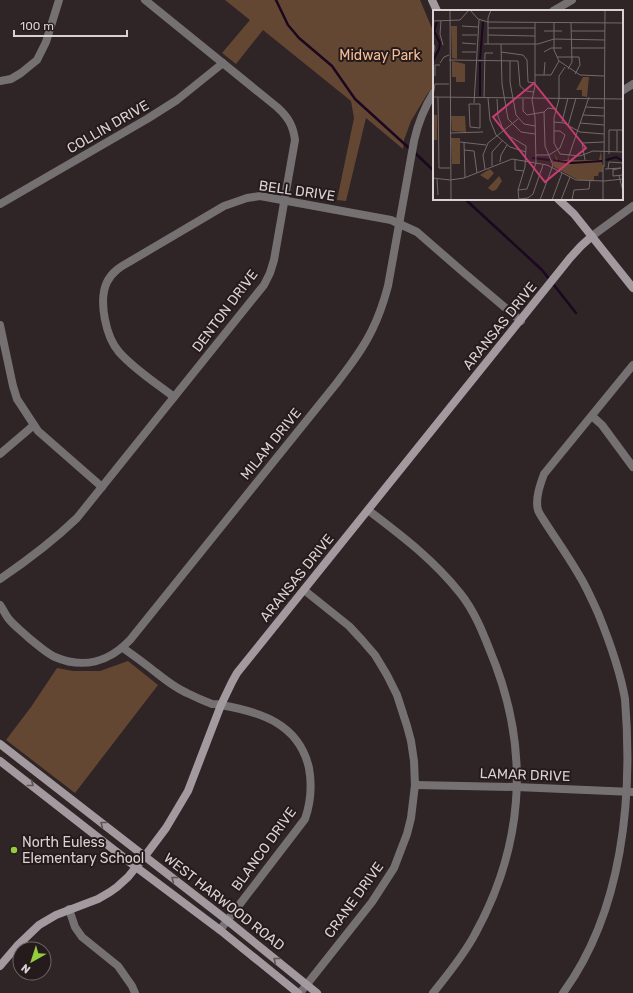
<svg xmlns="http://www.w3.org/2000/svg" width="633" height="993" font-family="Rubik,sans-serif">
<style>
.green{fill:#644732}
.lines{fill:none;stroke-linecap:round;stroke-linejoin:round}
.stream{stroke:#1b071f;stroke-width:2.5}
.street{stroke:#757173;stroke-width:8}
.secondary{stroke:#a29a9e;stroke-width:8}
.oneway{stroke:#5d5456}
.poi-dot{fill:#93cc3d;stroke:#251b1c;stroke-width:1.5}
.labels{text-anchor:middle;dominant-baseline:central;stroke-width:4;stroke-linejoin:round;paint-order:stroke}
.park-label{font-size:14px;fill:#f6bd95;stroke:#251b1c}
.street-label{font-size:14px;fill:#d9d2d2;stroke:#251b1c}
.poi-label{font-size:14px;fill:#d9d2d2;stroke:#251b1c;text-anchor:start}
.inset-river{fill:none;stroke:#1b071f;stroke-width:2}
.inset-road{fill:none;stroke:#736a6b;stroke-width:1}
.view{fill:#c73d73;fill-opacity:0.15;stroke:#c73d73;stroke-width:2}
.inset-edge{fill:none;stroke:#d9d2d2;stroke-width:2}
</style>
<rect width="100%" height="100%" fill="#2f2426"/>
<!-- green -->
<g class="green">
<path d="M225 0H420L434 33V85L426 96 411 121 404 140 403 149 366 118 346 201 337 200 354 118 351 101 263 30 236 64 222 53 250 20Z"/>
<path d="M128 661 158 685 75 793 6 740 31 707 57 668 73 671H100Z"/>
</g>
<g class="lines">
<!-- stream -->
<g class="stream">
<path d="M276 0 288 25 299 38 332 66 355 99 410 149"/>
<path d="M414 152 434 171"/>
<path d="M465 199 542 270 576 313"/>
</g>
<!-- street -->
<g class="street">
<path d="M553 11 572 0"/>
<path d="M0 81 11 79 21 73 37 60 46 42 59 0"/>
<path d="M622 91 633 84"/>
<path d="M0 204 147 119 177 100 223 63"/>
<path d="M592 236 633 206"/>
<path d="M0 325 13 386 17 399 38 431 102 487"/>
<path d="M174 397C156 383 135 370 119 352 106 337 98 301 107 282 112 272 120 267 129 262L224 206 247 198 260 196 391 220 417 232 463 272 521 321"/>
<path d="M592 416 602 425 633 467"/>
<path d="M0 454 34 425"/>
<path d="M368 510C402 536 433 559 460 593 477 614 486 641 496 666 530 757 522 849 475 934 464 955 448 974 433 993"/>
<path d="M0 579C28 560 52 542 77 518L264 285 270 273 274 260 295 140C293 125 288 117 277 107L145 0"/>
<path d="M0 605C3 609 5 614 8 618 14 626 23 632 30 639 38 645 46 653 55 657 83 669 109 662 130 640L336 384C349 367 363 349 372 330 379 316 384 301 388 286L414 141C418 123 424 108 434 92"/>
<path d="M123 648C133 655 144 663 154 671 164 679 175 688 187 693 195 697 204 701 212 704 215 704 218 704 221 705 261 712 299 724 309 768 312 785 311 802 305 819L220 930"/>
<path d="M415 785 516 787 633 792"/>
<path d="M69 909 75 927 82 937 118 966 132 986 135 993"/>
<path d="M300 993 372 902 394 868 407 834 411 818 415 785 414 761 411 741 407 726 397 695 387 675 375 655 362 640 349 626 304 590"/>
<path d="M563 993C623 911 633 798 625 699 620 670 609 640 598 613 592 600 586 586 579 575 568 556 555 538 543 519 541 516 539 513 538 510 535 499 540 485 544 474L633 365"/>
</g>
<!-- secondary -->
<g class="secondary">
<path d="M432 0 437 11"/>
<path d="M558 199 574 214 633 288"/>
<path d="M0 744 228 921 317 993"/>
<path d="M0 761 136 867 220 930 298 993"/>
<path d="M0 966 17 946 39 925 56 915 98 899 110 892 117 887 128 877 145 856 166 828 188 791 221 705 232 682 237 673 570 258 581 246 592 236"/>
</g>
</g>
<!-- one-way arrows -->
<defs><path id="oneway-chevron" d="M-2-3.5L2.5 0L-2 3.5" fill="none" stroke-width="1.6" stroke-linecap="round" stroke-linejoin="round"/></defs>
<g class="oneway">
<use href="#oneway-chevron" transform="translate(31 784) rotate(38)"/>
<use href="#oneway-chevron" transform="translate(103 824) rotate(-142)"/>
<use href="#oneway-chevron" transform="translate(174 879) rotate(-142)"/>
<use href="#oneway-chevron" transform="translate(276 960) rotate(-141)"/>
</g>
<!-- markers -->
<circle class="poi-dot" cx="14" cy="850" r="4"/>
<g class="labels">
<!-- park labels -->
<g class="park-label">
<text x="380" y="55">Midway Park</text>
</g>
<!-- street labels -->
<g class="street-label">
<text transform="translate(108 127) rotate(-30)">COLLIN DRIVE</text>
<text transform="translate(297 191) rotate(8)">BELL DRIVE</text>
<text transform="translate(225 311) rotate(-53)">DENTON DRIVE</text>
<text transform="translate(500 326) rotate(-51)">ARANSAS DRIVE</text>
<text transform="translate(271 444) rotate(-51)">MILAM DRIVE</text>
<text transform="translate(297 578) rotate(-51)">ARANSAS DRIVE</text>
<text transform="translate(525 775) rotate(2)">LAMAR DRIVE</text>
<text transform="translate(264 849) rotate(-54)">BLANCO DRIVE</text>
<text transform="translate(354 900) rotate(-54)">CRANE DRIVE</text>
<text transform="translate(224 902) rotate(38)">WEST HARWOOD ROAD</text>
</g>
<!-- poi labels -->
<g class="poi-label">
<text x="22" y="842">North Euless<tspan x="22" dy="16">Elementary School</tspan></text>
</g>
</g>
<!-- overview -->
<g transform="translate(433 10)">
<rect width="190" height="190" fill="#2f2426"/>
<path d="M18 16H24V49L19 48ZM19 51 32 54V72H23V67H19ZM150 67H156L154 87 149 86V80H143ZM0 105H4V130H0ZM18 106H32L33 122 19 121ZM18 128H27V154H19ZM168 141 170 162H166L165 166H161V170H145L121 157 119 150 123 149 121 143 125 150H134L136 146V150H166ZM57 159 61 163 55 170 47 165ZM66 166 69 171 63 180 59 181 55 178Z" fill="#644732"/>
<path class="inset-river" d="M47 49 50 12M0 51 6 39 7 33 1 21 4 12M47 86V52M99 148 117 150M120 150 138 153 169 151M173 150 183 147 190 151"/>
<path class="inset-road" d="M17 0 18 190M37 0 45 9 55 12 190 13M0 11 27 10 36 0M8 11 7 24 10 35M121 12V40L126 51 147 65 171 66M29 16 45 17M55 18H102M111 21H129M138 21H172M29 25H44M55 25 102 26M0 32 2 38 0 45M29 33 43 34M51 34H105L121 29 172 30M55 34V8L58 0M68 34 69 74 75 109 88 122 102 124M138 38H172M29 42H43M68 42 90 45 94 50 95 72 102 73M111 42 118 38H129M124 47H146L147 55 142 64M16 50 85 51 87 76 93 81 101 82M77 51V72L83 105 91 114 102 116M7 53 11 47 16 45M132 57 126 66V89L121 108V133L127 144 147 146 160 141 190 142M135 59 139 52 138 13M102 65H118L126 51M111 65 112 52M2 66V55H7M0 86 2 74H16M0 87 190 89M5 87 6 158H17M51 88 52 43H60M55 88 57 110 63 125 77 137 93 142M64 89 65 106 69 117 76 126 93 136 92 157 85 180 86 190M90 89V101L94 105 111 102M41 93 46 10M36 94H47V118L37 117ZM153 97 171 98M150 105 171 106M121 112 131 113 147 122 171 124M129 112 135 88M147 113 171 115M135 116 143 88M184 120V141M17 123 50 122M27 132 53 135M31 132 32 168M31 140 41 141 44 163M176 144V120H190M103 145H116L127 138 132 125 127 121H121M136 146 156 87M82 149V160L91 161M152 150 149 133 171 132M67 152 68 145 74 135M170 155V190M59 156V142L69 131M171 157 172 0M180 158V166L190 165M52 159 50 145 55 133 85 109M172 159 188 158 180 160M175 159 176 152 190 153M186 166 190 181M0 168 17 170M4 169 5 185M17 170 31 168 79 149 114 155 143 170 171 171M171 171 190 169M85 180 94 179 103 153 102 107 99 90 102 76V12M86 189 95 188 100 184 110 155M107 190 120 155 112 136 111 102 115 98 123 99M119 190 129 163M128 190 137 167M139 190 141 180 156 179 157 171"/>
<path class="view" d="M101 73 153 138 112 172 60 107Z"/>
<rect width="190" height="190" class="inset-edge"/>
</g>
<!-- north arrow -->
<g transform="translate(32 961) rotate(219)"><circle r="19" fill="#251b1c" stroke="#6d6465"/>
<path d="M0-3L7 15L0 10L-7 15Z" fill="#93cc3d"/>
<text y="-6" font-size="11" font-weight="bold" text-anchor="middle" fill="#d9d2d2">N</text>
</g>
<!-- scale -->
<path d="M14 30v6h113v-6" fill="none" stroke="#d9d2d2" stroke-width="2"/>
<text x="20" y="30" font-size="12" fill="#d9d2d2" stroke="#251b1c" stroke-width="3" paint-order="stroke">100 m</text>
</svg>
